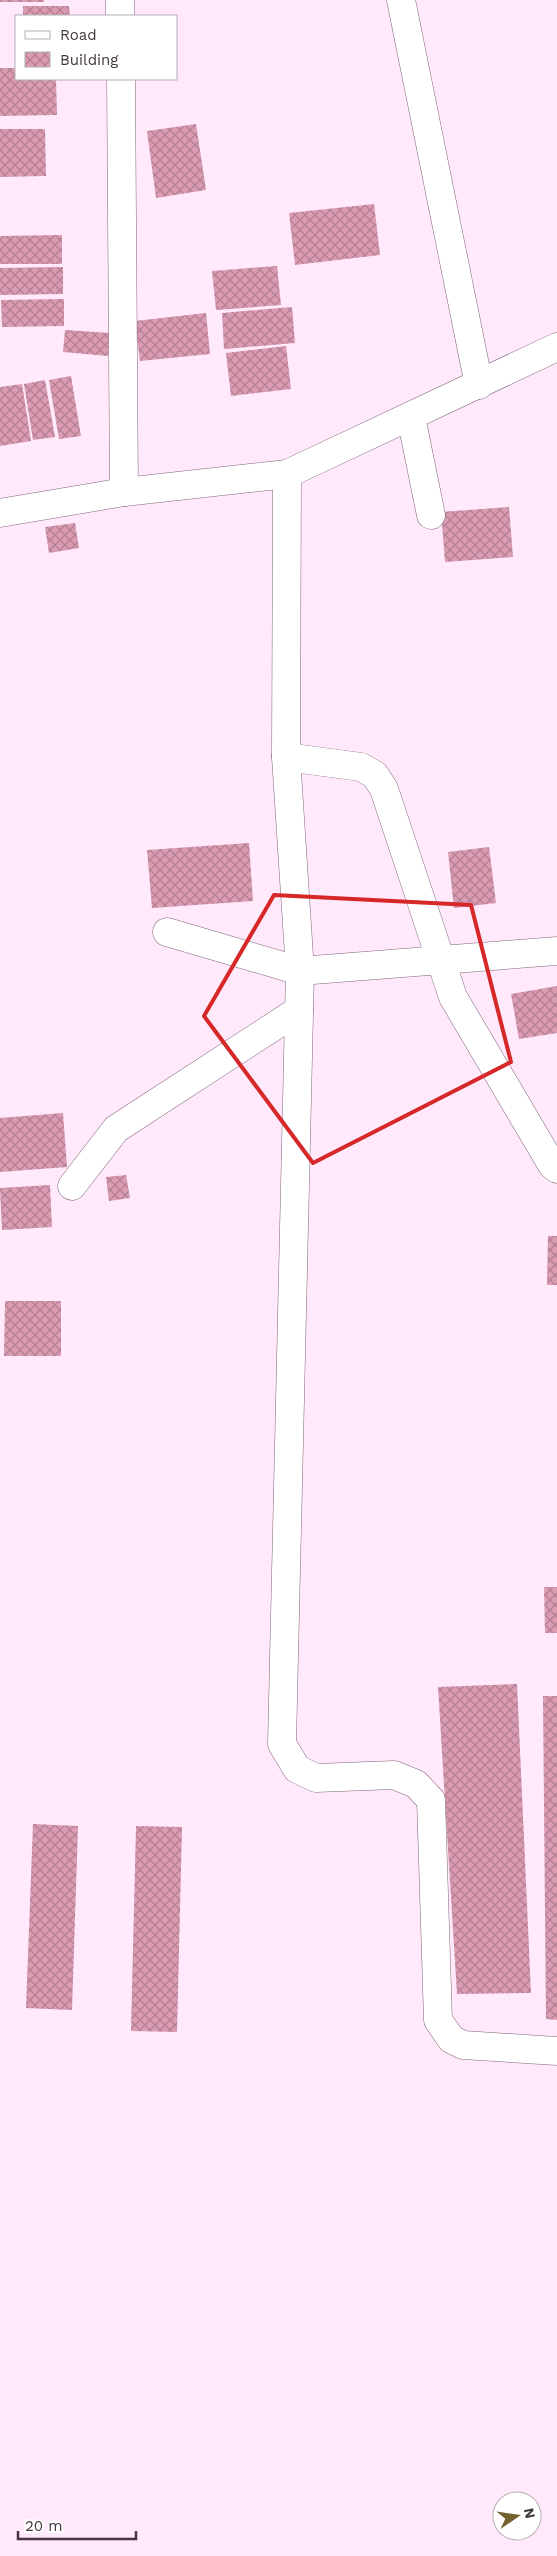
<svg xmlns="http://www.w3.org/2000/svg" width="557" height="2556" font-family="'Work Sans',sans-serif">
<style>
.building{fill:url(#building-cross-hatch)}
.lines{fill:none;stroke-linecap:round;stroke-linejoin:round}
.street-casing{stroke:#7e667a;stroke-width:29}
.secondary-casing{stroke:#7e667a;stroke-width:29}
.street{stroke:#fff;stroke-width:28}
.secondary{stroke:#fff;stroke-width:28}
.marked{fill:none;stroke:#d62828;stroke-width:4;stroke-linejoin:round}
</style>
<defs>
<pattern id="building-cross-hatch" width="8" height="8" patternUnits="userSpaceOnUse" patternTransform="scale(1.25)"><rect width="8" height="8" fill="#da9bb3"/><path d="M0 0l8 8M0 8l8-8" fill="none" stroke="#b27f93"/></pattern>
</defs>
<rect width="100%" height="100%" fill="#ffe9fb"/>
<!-- building -->
<g class="building">
<rect x="0" y="0" width="44" height="2"/>
<path d="M23 6H69L70 16H23Z"/>
<path d="M0 68H16V79H56L57 115 0 116Z"/>
<path d="M196 124 206 190 156 198 147 131Z"/>
<path d="M0 129H45L46 176 0 177Z"/>
<path d="M374 204 380 255 295 265 289 213Z"/>
<path d="M62 235V264H0V236Z"/>
<path d="M277 266 281 305 216 310 212 271Z"/>
<path d="M63 267V294L0 295V268Z"/>
<path d="M64 299V326L2 327 1 300Z"/>
<path d="M292 307 295 343 224 349 222 313Z"/>
<path d="M206 313 210 354 140 361 135 321Z"/>
<path d="M65 330 109 333 108 356 63 352Z"/>
<path d="M286 346 291 389 231 396 226 353Z"/>
<path d="M71 376 81 436 59 439 49 380Z"/>
<path d="M45 380 55 437 33 440 24 384Z"/>
<path d="M22 384 31 441 0 446V387Z"/>
<path d="M509 507 513 557 445 562 441 512Z"/>
<path d="M75 523 79 548 49 553 45 527Z"/>
<path d="M249 843 253 901 152 908 147 850Z"/>
<path d="M489 847 496 903 454 908 448 852Z"/>
<path d="M557 986V1033L519 1039 511 994Z"/>
<path d="M63 1113 67 1167 0 1172V1118Z"/>
<path d="M126 1175 130 1198 109 1201 106 1177Z"/>
<path d="M50 1185 52 1227 2 1230 0 1188Z"/>
<path d="M548 1236H557V1285H547Z"/>
<path d="M5 1301H61V1356H4Z"/>
<path d="M544 1587H557V1633H545Z"/>
<path d="M517 1684 531 1993 457 1994 438 1687Z"/>
<path d="M543 1696H557V2020L546 2019Z"/>
<path d="M33 1824 78 1826 72 2010 26 2008Z"/>
<path d="M136 1826 182 1827 177 2032 131 2031Z"/>
</g>
<g class="lines">
<defs>
<g id="street">
<path d="M120 0V16"/>
<path d="M401 0 479 385"/>
<path d="M121 79 124 492"/>
<path d="M411 417 431 515"/>
<path d="M287 474 286 757 300 971 282 1744 297 1769 316 1778 394 1775 416 1784 431 1800 438 2020 451 2039 463 2045 557 2051"/>
<path d="M286 757 361 767 375 775 384 789 453 997 552 1165 557 1169"/>
<path d="M167 932 300 971 557 951"/>
<path d="M72 1186 116 1129 299 1010"/>
</g>
<path id="secondary" d="M0 513 124 492 287 474 557 347"/>
</defs>
<!-- street casing -->
<use href="#street" class="street-casing"/>
<!-- secondary casing -->
<use href="#secondary" class="secondary-casing"/>
<!-- street -->
<use href="#street" class="street"/>
<!-- secondary -->
<use href="#secondary" class="secondary"/>
</g>
<!-- marked area -->
<path class="marked" d="M274 895 471 905 511 1062 313 1163 204 1016Z"/>
<!-- legend -->
<rect x="15" y="15" width="162" height="65" fill="#ffffff" stroke="#b3afb3"/>
<rect x="25" y="31" width="25" height="8" fill="#ffffff" stroke="#b3afb3"/>
<text x="60" y="40" font-size="15" fill="#423740">Road</text>
<rect x="25" y="52" width="25" height="15" fill="url(#building-cross-hatch)" stroke="#b3afb3"/>
<text x="60" y="65" font-size="15" fill="#423740">Building</text>
<!-- north arrow -->
<g transform="translate(517 2516) rotate(77)"><circle r="24" fill="#ffffff" stroke="#b3afb3"/>
<path d="M0-4L9 19L0 12L-9 19Z" fill="#746230"/>
<text y="-8" font-size="14" font-weight="bold" text-anchor="middle" fill="#423740">N</text>
</g>
<!-- scale -->
<path d="M18 2531v8h118v-8" fill="none" stroke="#423740" stroke-width="2.5"/>
<text x="25" y="2531" font-size="15" fill="#423740" stroke="#ffffff" stroke-width="4" paint-order="stroke">20 m</text>
</svg>
